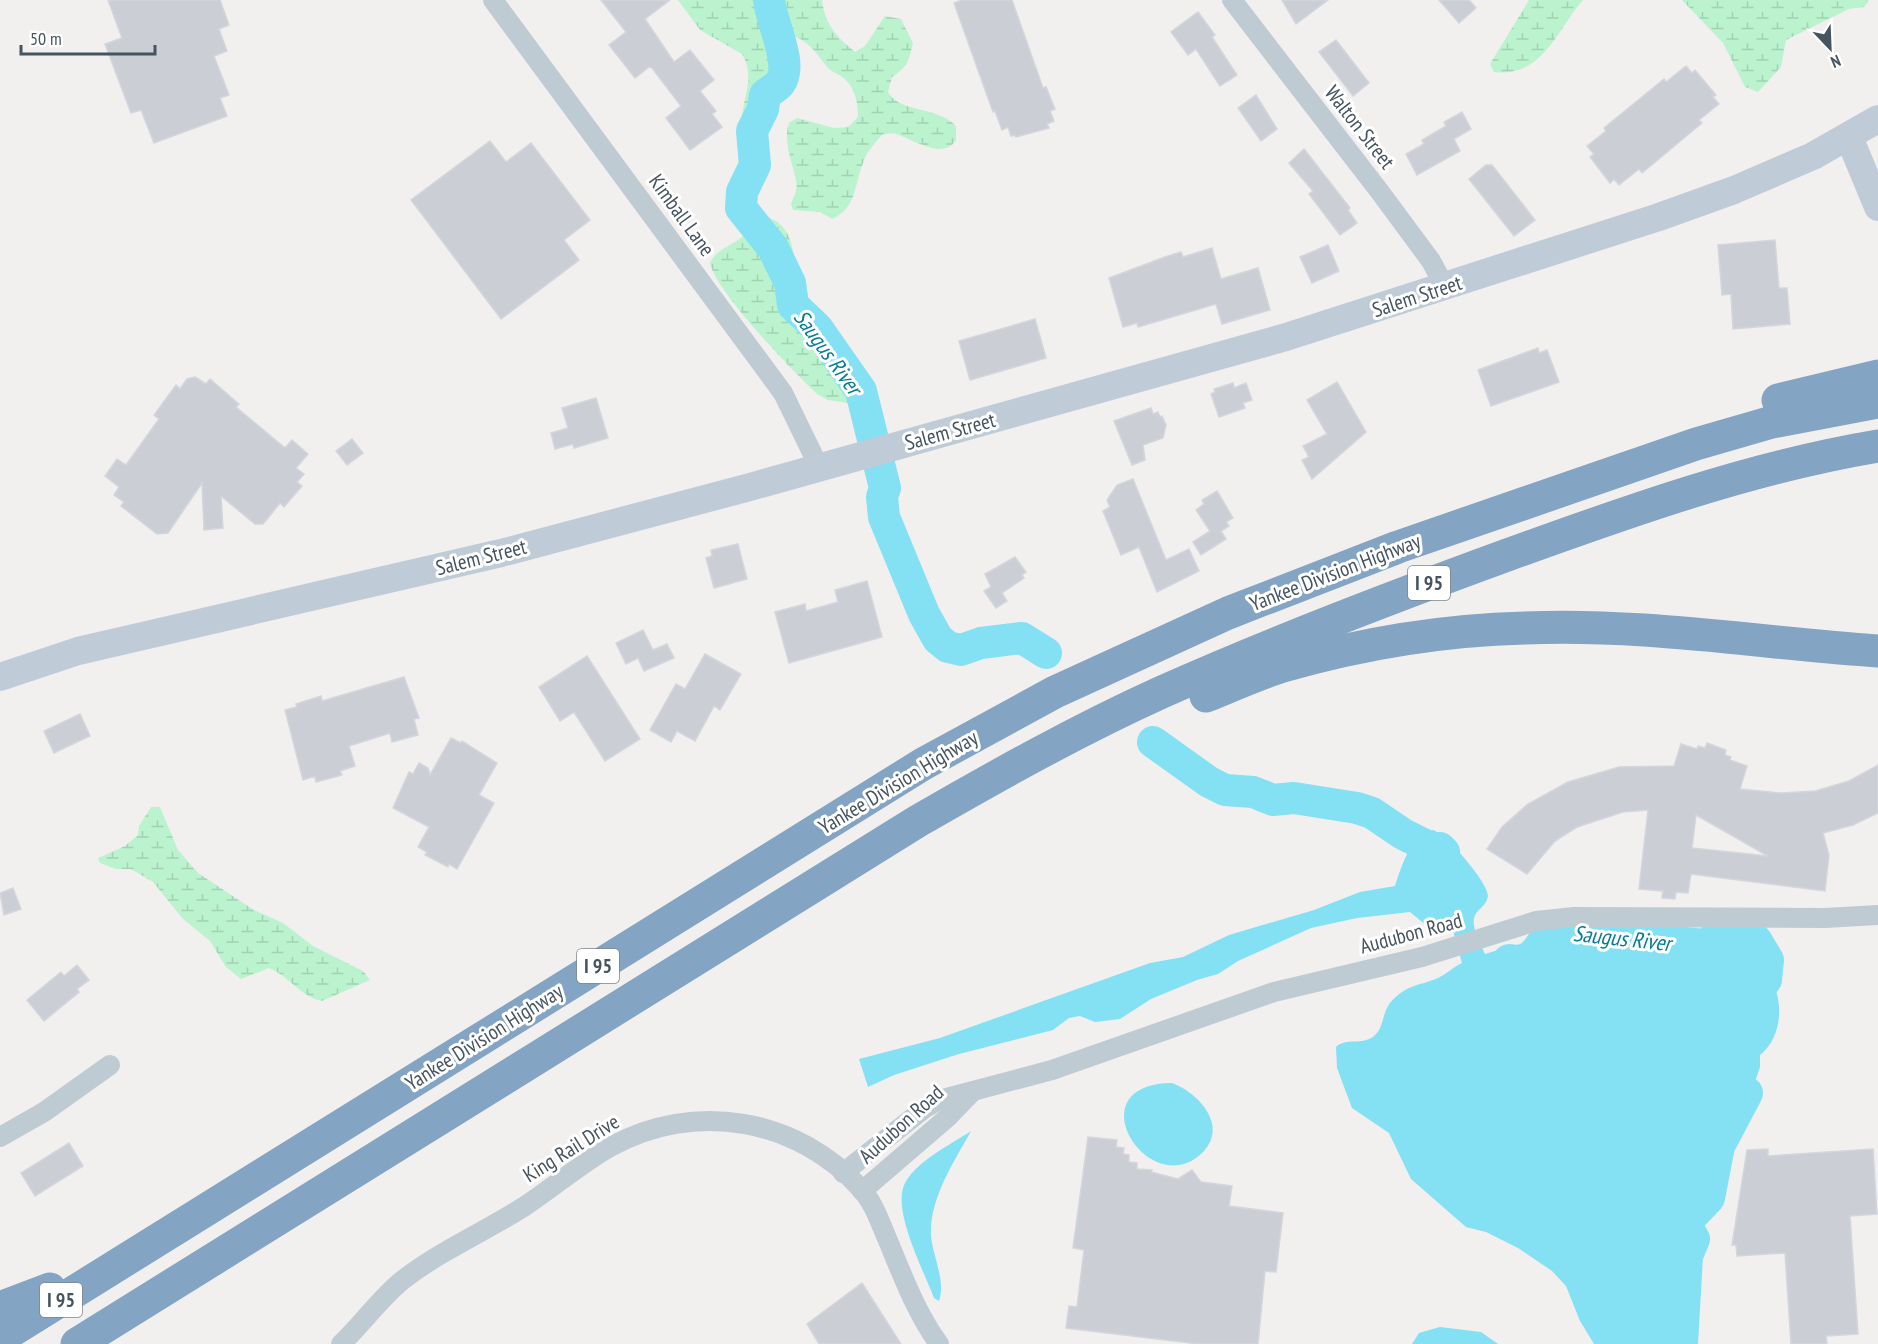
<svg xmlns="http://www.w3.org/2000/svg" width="1878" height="1344" font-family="'PT Sans Narrow',sans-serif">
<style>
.wetland{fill:url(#wetland-marsh)}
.water{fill:#84e0f3}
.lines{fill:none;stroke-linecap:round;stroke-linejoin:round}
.river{stroke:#84e0f3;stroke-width:32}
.building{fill:#cbcfd5;stroke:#d3d6dc;stroke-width:1.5;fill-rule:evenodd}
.street{stroke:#bfcbd3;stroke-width:20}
.secondary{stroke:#bfccd8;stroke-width:28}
.highway{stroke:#83a4c2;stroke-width:33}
.labels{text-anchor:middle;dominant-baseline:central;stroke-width:6;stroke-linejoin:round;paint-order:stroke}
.shield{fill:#fff;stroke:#7e878f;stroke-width:1.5}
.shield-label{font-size:20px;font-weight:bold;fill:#46545f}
.street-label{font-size:21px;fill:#46545f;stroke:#fff}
.water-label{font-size:22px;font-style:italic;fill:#047d96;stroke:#fff}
</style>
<defs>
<pattern id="wetland-marsh" width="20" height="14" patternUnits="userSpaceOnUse" patternTransform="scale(1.5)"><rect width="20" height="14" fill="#bbf3ce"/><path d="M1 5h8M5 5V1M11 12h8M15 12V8" fill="none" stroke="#a2d2b3"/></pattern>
</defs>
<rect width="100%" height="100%" fill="#f2efef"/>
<!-- wetland -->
<g class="wetland">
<path d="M678 0H822C825 25 836 36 855 52L865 46 885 16 901 19 913 43C908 63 908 66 892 77L888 92C899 113 938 106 956 126V140C943 161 913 139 896 134 892 133 886 134 882 135 875 143 866 152 863 163 854 185 857 208 832 219L820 212 793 210 791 204C792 199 795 196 796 191 800 176 781 148 789 123L797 118 834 128 848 127 858 117C858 101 854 83 839 75 835 72 830 71 827 67 819 56 809 42 796 37L789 42 785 93 757 126 746 124 742 117C744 95 755 75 742 54L700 30Z"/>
<path d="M1529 0H1583C1557 30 1542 78 1494 72L1490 64Z"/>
<path d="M1682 0H1869L1864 7 1849 9 1786 40 1781 67 1758 92 1745 87 1723 43Z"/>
<path d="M769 218C791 225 794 251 796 271 800 305 841 350 861 376 868 386 875 389 879 401L851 413 848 403 828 400 817 394C792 370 716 292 710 263 718 244 749 243 751 222Z"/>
<path d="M151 807H160L178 850 198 873 254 910 283 923 313 946 363 971 370 980 322 1001C301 997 289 976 269 968L241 979 226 967 210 941 183 919 153 882 131 869H116L100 863 98 858 125 846 138 835 139 826Z"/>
</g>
<!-- water -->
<g class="water">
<path d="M1433 830C1446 834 1488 882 1488 896 1487 903 1482 907 1478 911 1467 922 1480 941 1485 954L1498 950 1510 954 1525 946 1595 935 1637 938 1655 935 1714 943 1758 941 1773 962 1770 977C1784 1000 1783 1037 1760 1055V1067L1740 1126 1724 1131 1713 1149 1696 1228 1682 1255 1674 1316 1676 1344H1594L1580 1321 1566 1286 1552 1271 1518 1248 1486 1232 1466 1227 1411 1179 1389 1133 1352 1108 1337 1068 1336 1047C1346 1037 1362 1046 1374 1036 1384 1028 1382 1013 1390 1003 1408 983 1417 987 1438 978 1447 974 1453 967 1462 963L1452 927 1427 926 1410 912 1357 918 1311 928 1238 961 1218 974 1197 980 1151 999 1120 1019 1095 1022 1080 1016 1069 1018 1053 1030 959 1054 894 1075 868 1087 859 1059 940 1038 1150 963 1183 957 1229 935 1314 910 1360 892 1395 886C1401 868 1411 833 1433 830Z"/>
<path d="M1172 1083C1199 1093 1230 1127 1201 1154 1148 1202 1074 1084 1172 1083Z"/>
<path d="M971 1131C954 1162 929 1199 931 1236 933 1257 946 1281 939 1301L934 1298C924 1271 891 1209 905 1183 918 1160 950 1145 971 1131Z"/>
<path d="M1440 1327 1481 1332 1498 1344H1412L1419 1333Z"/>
</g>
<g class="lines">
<!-- river -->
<g class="river">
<path d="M769 0C771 23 794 64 780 83 776 88 769 91 765 95L763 109 752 131 755 165 742 192 741 208 773 248 790 283 793 305 817 328 861 391 885 488 882 497 884 517 924 614 938 639 948 647 961 650 981 643 1022 638 1046 653"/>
<path d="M1153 742 1209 782 1225 790 1253 792 1273 800 1294 798 1357 808 1372 813 1403 834 1431 848H1440L1444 852 1445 862"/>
<path d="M1509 960C1530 964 1537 952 1547 935L1579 931 1600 935 1614 942H1674L1704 945 1716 938 1748 942 1756 940 1768 960 1766 980"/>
<path d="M1682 1344 1687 1256 1694 1239 1688 1229 1690 1218 1709 1198 1719 1146 1747 1093"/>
</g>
</g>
<!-- building -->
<g class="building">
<path d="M108 0H220L229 25 219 29 227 51 214 56 229 95 220 98 227 116 154 143 141 110 131 113 105 44 122 38Z"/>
<path d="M601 0H670L645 19 674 62 690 50 714 80 700 91 716 111 712 114 722 127 690 150 666 118 681 106 652 68 649 67 635 78 609 45 626 32Z"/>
<path d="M962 0H1012L1043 88 1046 87 1055 109 1050 111 1054 121 1047 124 1049 128 1016 137 1015 135 1011 136 1008 127 1002 130 995 111 993 112 954 3Z"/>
<path d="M1282 0H1328L1296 24Z"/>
<path d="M1439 0H1469L1476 8 1459 23Z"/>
<path d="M1198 12 1215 35 1212 37 1237 75 1220 86 1196 49 1188 55 1171 32Z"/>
<path d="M1336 40 1369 83 1353 96 1319 52Z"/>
<path d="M1686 66 1692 73 1695 70 1716 95 1713 97 1719 104 1699 120 1702 123 1642 173 1639 169 1619 185 1614 179 1610 183 1590 157 1594 154 1587 146 1606 131 1604 128 1664 79 1666 82Z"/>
<path d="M1256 95 1277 129 1261 141 1238 108Z"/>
<path d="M1462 112 1471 129 1454 139 1460 151 1417 175 1406 154 1424 144 1422 140 1446 126 1444 122Z"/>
<path d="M490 141 506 162 531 143 590 220 564 240 579 260 501 319 411 200Z"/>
<path d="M1304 149 1350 208 1348 210 1357 223 1340 235 1309 194 1313 191 1289 163Z"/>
<path d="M1486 165H1492L1535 220 1514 236 1469 179Z"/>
<path d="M1775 240 1779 288H1787L1790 324 1733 329 1731 294 1722 295 1718 245Z"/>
<path d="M1328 245 1339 271 1312 283 1300 257Z"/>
<path d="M1212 248 1221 279 1258 268 1270 310 1222 324 1216 304 1138 327 1137 323 1123 327 1109 278 1165 257 1181 252 1183 257Z"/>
<path d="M1035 319 1046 358 970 380 959 341Z"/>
<path d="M1538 348 1539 353 1547 350 1559 382 1491 406 1478 370Z"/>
<path d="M195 377 206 384 210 379 239 404 236 407 285 448 292 440 308 454 296 468 304 474 297 482 302 486 284 507 280 503 263 524H255L221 496 223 528 204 530 202 483 168 533 157 534 121 506 124 502 114 495 119 487 105 476 117 459 126 465 159 419 154 415 176 385 180 389 187 379Z"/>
<path d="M1337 382 1366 432 1312 479 1302 460 1309 457 1303 446 1327 434 1307 400Z"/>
<path d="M1233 383 1234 388 1246 383 1252 400 1243 403 1245 408 1219 417 1211 394 1215 392 1214 389Z"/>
<path d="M596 398 608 438 574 448 573 444 555 449 551 433 568 428 562 408Z"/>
<path d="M1151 408 1153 414 1158 412 1160 417 1162 416 1166 425 1163 438 1143 445 1145 460 1132 465 1114 421Z"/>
<path d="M352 439 363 453 347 465 336 451Z"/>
<path d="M1133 479 1166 560 1189 549 1199 571 1157 592 1139 547 1121 555 1103 511 1110 507 1107 500 1117 485Z"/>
<path d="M1217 491 1233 518 1226 522 1229 526 1221 531 1226 539 1201 555 1193 542 1210 531 1196 510 1204 504 1202 500Z"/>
<path d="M738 544 747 579 714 588 706 558 712 556 711 550Z"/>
<path d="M1015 557 1026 572 1022 575 1024 578 1002 593 1007 601 996 608 984 591 991 587 985 574Z"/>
<path d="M867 581 882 637 789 663 775 612 805 604 806 611 838 602 835 590Z"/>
<path d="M643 630 653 650 667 644 674 658 644 671 638 658 626 664 616 643Z"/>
<path d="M705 654 741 674 720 710 714 706 695 741 677 731 671 742 650 730 676 684 685 689Z"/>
<path d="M587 656 640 739 605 761 574 712 560 721 539 687Z"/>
<path d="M404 677 419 718 414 719 418 735 392 742 390 733 349 746 355 766 340 771 342 775 316 782 315 776 303 780 285 710 297 707 296 704 321 696 322 701Z"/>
<path d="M80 714 90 736 54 753 44 731Z"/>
<path d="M451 738 461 743 462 741 497 763 479 795 494 803 457 869 449 864 448 867 425 855 427 852 418 847 429 827 393 808 409 772 413 774 419 763 428 768 430 775Z"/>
<path d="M1707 743 1726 750 1725 755 1731 757 1730 760 1747 766 1740 789 1781 793 1815 791 1849 781 1878 765V813L1853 825 1823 833 1829 855 1825 891 1691 874 1688 893 1676 892 1675 899 1662 898 1663 891 1639 889 1648 810 1623 812 1577 827 1555 841 1527 874 1487 849 1502 827 1528 804 1568 782 1619 767 1674 766 1681 744 1697 749 1698 746 1705 748ZM1696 815 1768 856 1692 848Z"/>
<path d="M13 888 21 909 4 915 0 893Z"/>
<path d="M77 965 89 980 77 989 79 992 44 1021 27 1000 61 972 64 976Z"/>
<path d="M1088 1137 1117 1140 1116 1147 1124 1148 1123 1154 1129 1155V1162L1137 1163V1169L1152 1170 1151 1172 1178 1179 1192 1170 1201 1182 1232 1186 1229 1206 1283 1213 1276 1272 1265 1271 1258 1344H1199L1066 1328 1069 1306 1077 1307 1084 1250 1073 1248Z"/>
<path d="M69 1143 83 1166 35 1196 21 1173Z"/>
<path d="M1768 1149V1156L1873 1149 1877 1214 1850 1216 1858 1334 1826 1336 1827 1344H1791L1785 1253 1737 1256 1736 1245H1732L1747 1150Z"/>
<path d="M862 1283 901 1344H819L807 1324Z"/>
</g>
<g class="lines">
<!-- street -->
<g class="street">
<path d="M493 0 783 393 819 467"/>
<path d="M1232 0 1380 192 1431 261 1445 287"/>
<path d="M0 1137 44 1112 110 1065"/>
<path d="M843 1173 925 1108 939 1100 1052 1070 1274 992 1422 957 1536 921 1574 917 1825 918 1878 915"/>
<path d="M862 1191 947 1118 972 1092"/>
<path d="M341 1344C361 1325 384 1294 404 1279 440 1251 486 1231 525 1206 554 1187 580 1164 610 1147 694 1100 798 1118 862 1190 875 1205 881 1225 889 1243 903 1277 917 1314 939 1344"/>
</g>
<!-- secondary -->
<g class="secondary">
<path d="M1849 137 1878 207"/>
<path d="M0 677 78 651 501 553 750 487 1286 337 1659 217 1734 190 1813 156 1878 119"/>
</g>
<!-- highway -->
<g class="highway">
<path d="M1778 400 1878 376"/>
<path d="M1206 696C1231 686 1257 674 1283 666 1360 644 1444 630 1525 628 1642 623 1761 643 1878 651"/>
<path d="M0 1308 50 1289"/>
<path d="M0 1338 923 764 1055 692 1228 613 1398 547 1696 444 1772 422 1878 402"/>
<path d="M77 1344 918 821C998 775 1078 730 1162 692 1276 641 1392 597 1510 554 1629 511 1752 467 1878 446"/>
</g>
</g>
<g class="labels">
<!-- shield labels -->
<g class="shield">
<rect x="1408" y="566" width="42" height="34" rx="4.5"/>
<rect x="577" y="949" width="42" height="34" rx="4.5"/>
<rect x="40" y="1283" width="42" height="34" rx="4.5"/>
</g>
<g class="shield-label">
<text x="1429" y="583">I 95</text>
<text x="598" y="966">I 95</text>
<text x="61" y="1300">I 95</text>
</g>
<!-- street labels -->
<g class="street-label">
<text transform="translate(1360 127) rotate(52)">Walton Street</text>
<text transform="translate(682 215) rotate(54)">Kimball Lane</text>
<text transform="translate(1417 296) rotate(-18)">Salem Street</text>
<text transform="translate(950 431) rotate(-15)">Salem Street</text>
<text transform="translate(481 557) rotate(-14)">Salem Street</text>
<text transform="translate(1335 572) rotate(-21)">Yankee Division Highway</text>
<text transform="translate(898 782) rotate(-31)">Yankee Division Highway</text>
<text transform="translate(1411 933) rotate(-15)">Audubon Road</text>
<text transform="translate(484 1037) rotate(-32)">Yankee Division Highway</text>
<text transform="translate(901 1124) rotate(-42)">Audubon Road</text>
<text transform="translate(571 1148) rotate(-32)">King Rail Drive</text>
</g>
<!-- water labels -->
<g class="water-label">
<text transform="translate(828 352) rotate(54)">Saugus River</text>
<text transform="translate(1622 938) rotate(6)">Saugus River</text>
</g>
</g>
<!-- north arrow -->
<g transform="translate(1830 48) rotate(157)" stroke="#ffffff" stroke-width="4.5" paint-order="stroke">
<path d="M0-4.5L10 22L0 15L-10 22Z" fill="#46545f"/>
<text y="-9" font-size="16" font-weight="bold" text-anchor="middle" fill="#46545f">N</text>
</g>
<!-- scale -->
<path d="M21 45v9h134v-9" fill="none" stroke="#46545f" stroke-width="3"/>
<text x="30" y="45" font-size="18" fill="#46545f" stroke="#ffffff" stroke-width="4.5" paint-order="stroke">50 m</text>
</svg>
